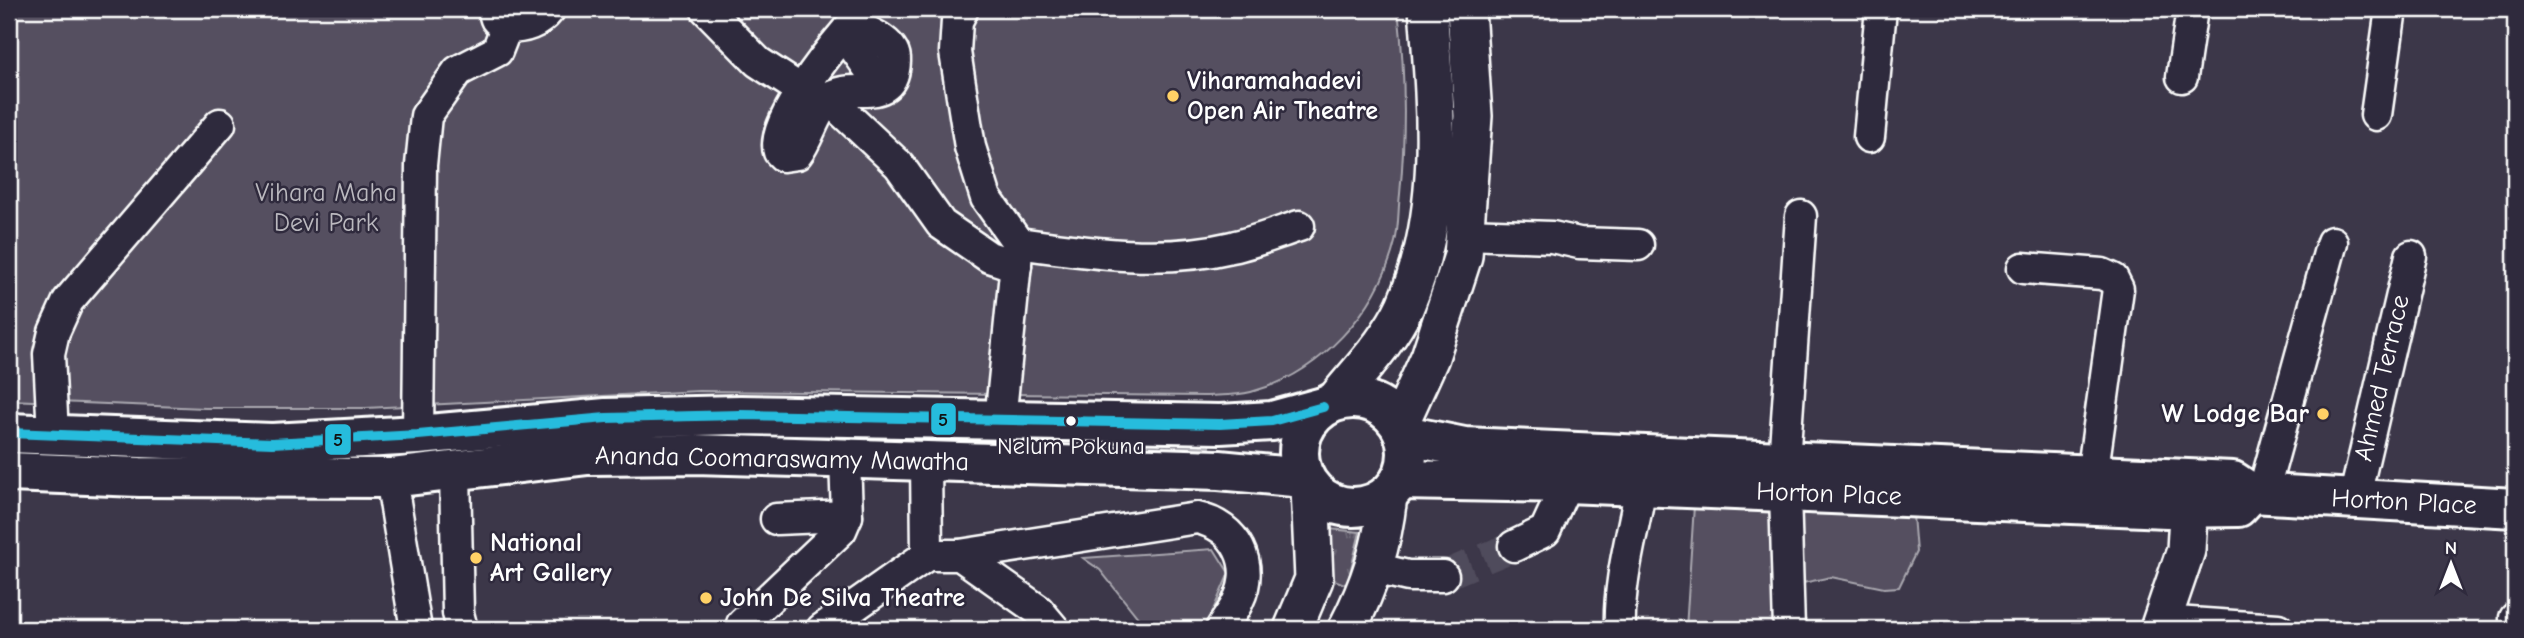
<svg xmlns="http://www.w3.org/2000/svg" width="2524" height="638" font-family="'Comic Neue',sans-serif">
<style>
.grass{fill:url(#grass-tufts);stroke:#aaa8b0;stroke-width:2}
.green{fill:#555060;stroke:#aaa8b0;stroke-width:2}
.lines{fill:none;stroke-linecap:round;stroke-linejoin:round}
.minor-tunnel{stroke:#504b5b;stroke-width:30;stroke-dasharray:30 15;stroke-linecap:butt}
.minor-casing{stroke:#fff;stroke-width:35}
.major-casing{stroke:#fff;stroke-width:42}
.highway-casing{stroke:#fff;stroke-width:44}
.minor{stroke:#2f2a3d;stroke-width:30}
.major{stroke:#2f2a3d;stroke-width:37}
.highway{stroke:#2f2a3d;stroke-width:38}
.bus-1-casing{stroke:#2f2a3d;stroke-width:16}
.bus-1{stroke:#26bcdd;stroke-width:10}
.poi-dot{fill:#ffd166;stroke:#2f2a3d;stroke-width:2.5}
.bus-dot{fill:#fff;stroke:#2f2a3d;stroke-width:2.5}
.labels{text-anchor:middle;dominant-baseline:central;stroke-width:5;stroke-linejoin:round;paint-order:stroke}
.bus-label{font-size:24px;fill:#fff;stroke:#2f2a3d}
.poi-label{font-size:26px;font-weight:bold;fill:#fff;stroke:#2f2a3d;text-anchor:start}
.park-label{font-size:26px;fill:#bbb9bf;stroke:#2f2a3d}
.street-label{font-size:26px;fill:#fff;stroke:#2f2a3d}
.line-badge{stroke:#2f2a3d;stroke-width:2.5}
.pale-badge-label{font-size:19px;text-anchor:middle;font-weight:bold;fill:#111}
</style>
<defs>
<pattern id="grass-tufts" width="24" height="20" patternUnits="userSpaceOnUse" patternTransform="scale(1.75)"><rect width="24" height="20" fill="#555060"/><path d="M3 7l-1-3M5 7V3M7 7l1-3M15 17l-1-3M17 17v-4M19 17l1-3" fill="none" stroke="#6e6a78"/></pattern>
</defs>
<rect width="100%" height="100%" fill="#3c3749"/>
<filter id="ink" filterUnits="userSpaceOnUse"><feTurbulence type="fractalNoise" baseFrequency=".0143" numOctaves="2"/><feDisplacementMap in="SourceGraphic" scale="14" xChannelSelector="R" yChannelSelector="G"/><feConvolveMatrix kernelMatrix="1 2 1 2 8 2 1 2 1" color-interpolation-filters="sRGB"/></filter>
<g filter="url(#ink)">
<!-- grass -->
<g class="grass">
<path d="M594 432 1210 435V447L670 441Z"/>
<path d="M1329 529 1360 532 1347 585 1329 578Z"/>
</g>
<!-- green -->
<g class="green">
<path d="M9 9H1398C1405 70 1406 132 1400 194 1398 210 1399 227 1395 242 1378 311 1320 374 1251 392 1236 396 1219 395 1204 396L699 391 366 408H205L9 400Z"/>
<path d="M1695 490 1912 503 1916 552 1899 587 1884 588 1831 577 1798 584 1793 629H1686Z"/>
<path d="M1214 549 1229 573 1205 629H1147L1100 570 1083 558Z"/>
</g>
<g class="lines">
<!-- minor-tunnel -->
<path class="minor-tunnel" d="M1443 576 1514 546"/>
<defs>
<g id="minor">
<path d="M493 9 496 19 506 28C525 28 538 24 550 9"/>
<path d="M706 9 758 62 795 86 809 89 833 103 899 165 941 224 989 257 1016 266"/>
<path d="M963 9 957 21 955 52 970 147 986 198 1018 243 1000 421"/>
<path d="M857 27C871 33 896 43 895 61 893 109 850 80 829 98 815 111 809 138 797 154L783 156 779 152C769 125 830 50 848 29Z"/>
<path d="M848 29 851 43 882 87"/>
<path d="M2182 77 2192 9"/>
<path d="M2376 115 2391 9"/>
<path d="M1869 137 1881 9"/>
<path d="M1465 234 1552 237 1579 243 1638 245"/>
<path d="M1018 243C1089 253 1161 264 1232 247 1255 242 1277 233 1299 226"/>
<path d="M2023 268 2102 274 2113 279 2118 289 2092 476"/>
<path d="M53 435 49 354 54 332 68 301 220 124"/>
<path d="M418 435 421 165 426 116 458 71 497 51 506 28"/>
<path d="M926 460 927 555"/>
<path d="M1784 462 1801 216"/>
<path d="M455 472 458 613 462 629"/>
<path d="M391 478 416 629"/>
<path d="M1785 492 1789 629"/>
<path d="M2263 493 2332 242"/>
<path d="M2354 500 2411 256"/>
<path d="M776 519 847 516"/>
<path d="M1514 546 1545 531 1567 483"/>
<path d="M960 555 1197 518C1236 526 1256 564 1238 601 1234 611 1226 620 1221 629"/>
<path d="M1374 568 1408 576H1443"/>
<path d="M2161 621 2278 629"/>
<path d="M742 624 841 530 847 516 845 458"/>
<path d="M822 629 927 555H960L1038 610 1054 629"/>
<path d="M1620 629C1618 581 1633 533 1641 486"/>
<path d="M2515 629V618"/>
</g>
<g id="major">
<path d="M1335 401C1359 371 1389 341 1405 306 1446 211 1436 108 1428 9"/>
<path d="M1399 425 1430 357 1463 256 1473 116 1466 9"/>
<path d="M1293 629 1314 579 1310 487"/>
<path d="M1347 629C1370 585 1383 544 1388 495"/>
<path d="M2159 629 2186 550 2190 480"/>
</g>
<g id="highway">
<circle cx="1353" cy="453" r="54"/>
<path d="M9 433 272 443 418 435 606 418 740 415 1220 424 1272 421 1323 407"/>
<path d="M1404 435 1464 447 2233 481 2251 493 2515 508"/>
<path d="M9 472 140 477 391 478 588 455 695 454 1219 470 1304 478"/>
<path d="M1400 480 1567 483 2167 508 2238 507 2251 493"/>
</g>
</defs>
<!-- minor casing -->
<use href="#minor" class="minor-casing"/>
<!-- major casing -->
<use href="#major" class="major-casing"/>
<!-- highway casing -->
<use href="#highway" class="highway-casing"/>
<!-- minor -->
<use href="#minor" class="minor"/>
<!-- major -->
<use href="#major" class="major"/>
<!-- highway -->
<use href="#highway" class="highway"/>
<defs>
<path id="bus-1" d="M9 433 272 443 418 435 606 418 740 415 1220 424 1272 421 1323 407"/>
</defs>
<!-- bus-1 casing -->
<use href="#bus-1" class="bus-1-casing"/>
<!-- bus-1 -->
<use href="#bus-1" class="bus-1"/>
</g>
</g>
<!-- markers -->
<g class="poi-dot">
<circle cx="1173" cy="96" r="7"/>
<circle cx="2323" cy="414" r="7"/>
<circle cx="476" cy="558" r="7"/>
<circle cx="706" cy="598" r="7"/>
</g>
<circle class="bus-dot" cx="1071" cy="421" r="6"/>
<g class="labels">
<!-- bus labels -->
<g class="bus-label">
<text x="1071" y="446">Nelum Pokuna</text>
</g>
<!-- poi labels -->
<g class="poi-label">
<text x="1187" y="81">Viharamahadevi<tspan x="1187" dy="30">Open Air Theatre</tspan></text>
<text x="2309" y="414" text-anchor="end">W Lodge Bar</text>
<text x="490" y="543">National<tspan x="490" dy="30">Art Gallery</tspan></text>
<text x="720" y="598">John De Silva Theatre</text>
</g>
<!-- park labels -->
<g class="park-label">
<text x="326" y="193">Vihara Maha<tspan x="326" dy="30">Devi Park</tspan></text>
</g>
<!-- street labels -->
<g class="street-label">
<text transform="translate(2382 378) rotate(-77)">Ahmed Terrace</text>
<text transform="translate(782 459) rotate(1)">Ananda Coomaraswamy Mawatha</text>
<text transform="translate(1829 494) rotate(2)">Horton Place</text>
<text transform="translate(2404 502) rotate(3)">Horton Place</text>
</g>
</g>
<g class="line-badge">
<rect x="930" y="402" width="27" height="34" rx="7" fill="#26bcdd"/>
<rect x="324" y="423" width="28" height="33" rx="7" fill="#26bcdd"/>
</g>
<g class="pale-badge-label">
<text x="943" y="426">5</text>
<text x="338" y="446">5</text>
</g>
<!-- margin -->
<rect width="2524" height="638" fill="none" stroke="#2f2a3d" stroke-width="35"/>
<rect x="18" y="18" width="2489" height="603" fill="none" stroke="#fff" stroke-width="2.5" filter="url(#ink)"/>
<!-- north arrow -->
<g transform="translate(2451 564)" stroke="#2f2a3d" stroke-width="5" paint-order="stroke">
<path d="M0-5L12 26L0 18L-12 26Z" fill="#ffffff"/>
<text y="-10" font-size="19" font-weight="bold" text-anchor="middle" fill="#ffffff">N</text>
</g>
</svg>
